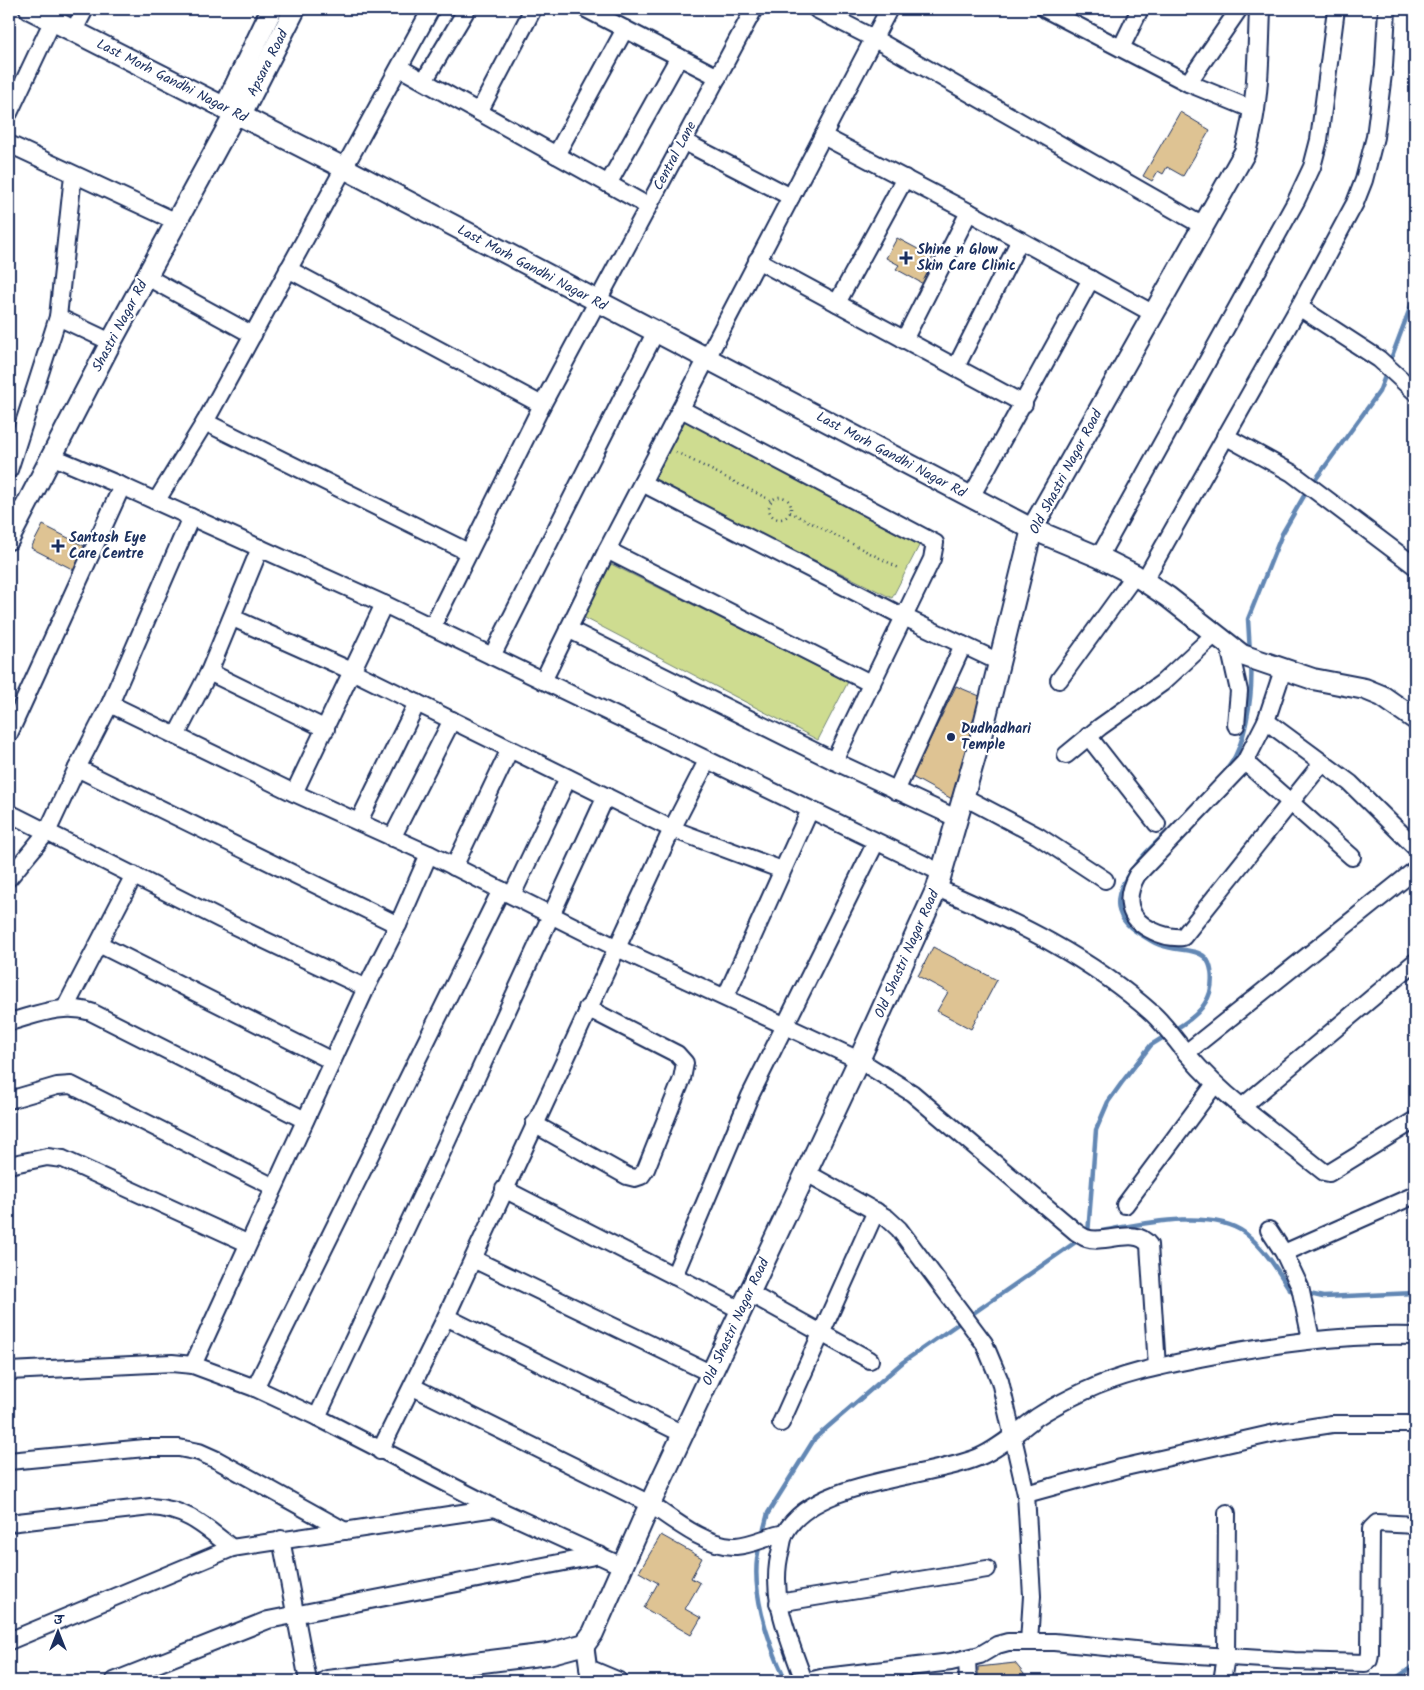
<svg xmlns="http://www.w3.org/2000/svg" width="1424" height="1690" font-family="Kalam,'Playpen Sans Deva',sans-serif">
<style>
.green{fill:#cedc90;stroke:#748677}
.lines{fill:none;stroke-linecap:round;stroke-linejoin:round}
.stream{stroke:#6287b4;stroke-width:4.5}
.building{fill:#dec393;stroke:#1b2f5e}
.minor-casing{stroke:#1b2f5e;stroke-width:20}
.tertiary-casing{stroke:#1b2f5e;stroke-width:24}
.path{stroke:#1b2f5e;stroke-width:2.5;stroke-dasharray:1 4;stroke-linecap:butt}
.minor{stroke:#fff;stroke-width:16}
.tertiary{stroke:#fff;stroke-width:20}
.poi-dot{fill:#1b2f5e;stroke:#fff;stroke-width:2}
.labels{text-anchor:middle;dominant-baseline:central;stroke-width:4.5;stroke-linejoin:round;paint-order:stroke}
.street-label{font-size:14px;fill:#1b2f5e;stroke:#fff}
.poi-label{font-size:14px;font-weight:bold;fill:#1b2f5e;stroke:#fff;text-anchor:start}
</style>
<rect width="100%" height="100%" fill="#fff"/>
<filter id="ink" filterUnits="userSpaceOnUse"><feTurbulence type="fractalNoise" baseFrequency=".02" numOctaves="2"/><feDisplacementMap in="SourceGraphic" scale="10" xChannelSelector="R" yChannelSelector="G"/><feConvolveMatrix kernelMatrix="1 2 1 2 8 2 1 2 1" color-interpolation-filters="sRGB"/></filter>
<g filter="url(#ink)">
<!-- green -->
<g class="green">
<path d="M683 420 923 538 892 598 653 481Z"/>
<path d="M611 564 848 682 818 740 583 617Z"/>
</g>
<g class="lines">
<!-- stream -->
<g class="stream">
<path d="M1389 364 1415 295"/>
<path d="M1313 483 1379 392 1387 371"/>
<path d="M1250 653 1248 619 1282 534 1308 489"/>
<path d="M1226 770C1246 748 1253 693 1251 663"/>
<path d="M1167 832C1140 858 1089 904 1140 934 1147 938 1153 943 1160 945 1172 950 1186 949 1198 953 1216 959 1214 990 1205 1003 1199 1014 1184 1024 1174 1030"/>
<path d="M1096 1232C1136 1225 1211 1207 1245 1233 1265 1249 1277 1269 1290 1290L1297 1291"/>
<path d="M1088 1234 1096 1130 1108 1102 1123 1081 1151 1045 1167 1035"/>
<path d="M1305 1293 1323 1297 1415 1293"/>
<path d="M762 1536 768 1513 815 1438 903 1362 1080 1239"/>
<path d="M760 1544C748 1586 768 1643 786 1681"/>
<path d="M1392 1681 1415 1665"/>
</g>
</g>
<!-- building -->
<g class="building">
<path d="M1180 112 1210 130 1183 176 1167 167 1163 174 1158 171 1152 181 1143 176Z"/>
<path d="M897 238 933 257 927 268 934 272 927 286 896 269 899 265 886 258Z"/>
<path d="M43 525 88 548 76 571 31 548Z"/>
<path d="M956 686 982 697 952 799 912 777Z"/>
<path d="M933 947 997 980 971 1029 937 1011 948 992 918 976Z"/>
<path d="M661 1535 702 1558 691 1578 700 1583 685 1609 701 1618 691 1635 644 1608 658 1583 639 1572Z"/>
<path d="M1015 1663 1024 1674V1681H978V1667Z"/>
</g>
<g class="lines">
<defs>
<g id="minor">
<path d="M586 9 718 77"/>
<path d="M816 9 873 38 1203 226"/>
<path d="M1045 9 1188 83 1254 110"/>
<path d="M74 30 85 9"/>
<path d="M1121 48 1140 9"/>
<path d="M400 68 648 206"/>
<path d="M424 81 467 9"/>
<path d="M1188 83 1239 9"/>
<path d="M479 112 533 9"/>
<path d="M9 113 53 20"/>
<path d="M823 136 969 212 1154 314"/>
<path d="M683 141 791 197"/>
<path d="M9 144 177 222"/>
<path d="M556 155 625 29"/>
<path d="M608 184 679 57"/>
<path d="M757 260 1024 404"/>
<path d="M288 269 542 405"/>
<path d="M147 277 253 335"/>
<path d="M837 303 905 178"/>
<path d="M1299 307 1379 359 1415 392"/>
<path d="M58 317 111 342"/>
<path d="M904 340 969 212"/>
<path d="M956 367 1020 240"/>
<path d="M681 409 935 543 932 559 834 761"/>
<path d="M205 422 468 552"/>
<path d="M1225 436 1292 473 1415 566"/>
<path d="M51 456 122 486"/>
<path d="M9 470 58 317 73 175"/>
<path d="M642 483 904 617 999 662"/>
<path d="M971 497 1091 279"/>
<path d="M157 500 205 422 431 9"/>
<path d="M9 509 22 513"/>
<path d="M607 550 872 684"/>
<path d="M1099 557 1296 201 1312 167 1319 140 1336 9"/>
<path d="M1144 581 1299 307 1355 203 1364 180 1375 137 1384 66 1387 9"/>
<path d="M233 618 354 672 417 703 359 821"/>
<path d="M432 627 542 405 754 9"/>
<path d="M568 629 834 761 958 819"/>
<path d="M1229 646 1239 691 1236 725"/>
<path d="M492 656 655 333"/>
<path d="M1283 670 1266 721 1245 762 1137 875C1124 898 1127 919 1153 931 1163 936 1171 938 1183 937L1322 763"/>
<path d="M209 672 326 729"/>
<path d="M1059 680 1135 575"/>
<path d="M543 681 607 550 889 9"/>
<path d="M417 703 672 829 707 761"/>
<path d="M110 704 294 793 429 854 615 947 859 1060 912 1093 1076 1232C1079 1234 1083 1237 1086 1238 1105 1245 1136 1226 1149 1245L1157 1367"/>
<path d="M1266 721 1350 783 1415 847"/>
<path d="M9 734 122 486 384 604 942 873"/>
<path d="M176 736 209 672 260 548"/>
<path d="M1088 736 1157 824"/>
<path d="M1066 755 1100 727 1162 683 1214 635"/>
<path d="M1245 762 1352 857"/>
<path d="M77 768 398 925"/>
<path d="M896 791 963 645"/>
<path d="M294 793 384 604"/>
<path d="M964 797 1038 836 1105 880"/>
<path d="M9 813 222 920 366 988 193 1365"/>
<path d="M392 838 452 720"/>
<path d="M454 867 510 749"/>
<path d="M9 878 47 832 77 768 110 704 191 517"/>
<path d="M937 888C1014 921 1090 957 1153 1014 1166 1026 1176 1041 1187 1054 1204 1074 1222 1091 1242 1107"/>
<path d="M512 895 568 778"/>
<path d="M99 944 332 1061"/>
<path d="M1415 962 1242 1107 1324 1172 1329 1173 1415 1120"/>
<path d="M366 988 398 925 429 854"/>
<path d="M726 996 810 810"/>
<path d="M65 1008 134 875"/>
<path d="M9 1022C36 1015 63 1003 91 1012L305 1120"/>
<path d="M1186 1053 1415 870"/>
<path d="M9 1100 57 1086 71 1085 274 1187"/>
<path d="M534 1124 627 1176 635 1178 641 1176 646 1169 682 1079 685 1063 677 1054 587 1008"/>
<path d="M9 1165 47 1157 63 1159 247 1243"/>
<path d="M805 1172 887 1218 899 1229 984 1343 1000 1381 1026 1494 1032 1596 1029 1642"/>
<path d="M504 1189 741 1310"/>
<path d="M1125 1205 1215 1084"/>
<path d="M1269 1230 1284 1253"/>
<path d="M473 1259 712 1374"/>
<path d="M674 1276 750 1096 876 842"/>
<path d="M749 1293 870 1360"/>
<path d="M446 1317 672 829 782 870"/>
<path d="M1311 1339 1300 1287 1284 1253 1415 1195"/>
<path d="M9 1371 172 1363 193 1365 255 1388 317 1417 495 1508 622 1566"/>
<path d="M413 1387 650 1504C672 1519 708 1548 736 1546 753 1545 768 1536 785 1533"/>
<path d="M255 1388 501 890"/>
<path d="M317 1417 443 1150 606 796"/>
<path d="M781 1423 876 1211"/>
<path d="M380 1451 446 1317 683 1434"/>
<path d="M9 1461 145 1448H179L199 1452 217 1460 345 1531"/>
<path d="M1026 1494 1121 1468 1275 1433 1332 1424H1415"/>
<path d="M9 1523 151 1507C187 1509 204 1526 232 1548"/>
<path d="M281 1539 308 1681"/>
<path d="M778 1603 987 1569"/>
<path d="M9 1641 232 1548 495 1508"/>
<path d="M585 1644 590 1681"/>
<path d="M967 1659 968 1681"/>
<path d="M588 1668 619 1681"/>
<path d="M114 1681 268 1620 600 1555"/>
<path d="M804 1681C789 1638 768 1595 781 1549 782 1544 783 1537 785 1533 814 1479 927 1479 979 1457 1000 1448 1018 1431 1037 1417 1052 1407 1068 1399 1085 1391 1121 1374 1161 1366 1200 1358 1272 1344 1342 1334 1415 1336"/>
<path d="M809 1681 825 1677 951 1662 980 1655 997 1645 1008 1642H1054L1166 1653 1294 1661 1365 1663 1369 1660 1370 1653 1371 1529 1377 1523 1415 1525"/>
<path d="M1222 1681 1226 1657 1227 1513"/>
</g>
<g id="tertiary">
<path d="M30 9 344 168 1032 529 1099 557 1135 575 1168 597 1242 655 1313 679 1365 689 1382 696 1415 719"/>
<path d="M224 109 272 9"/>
<path d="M240 117 295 9"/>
<path d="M9 539 111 342 235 114"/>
<path d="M328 1681 548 1654 585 1644 593 1633 650 1504 859 1060 937 888 981 736 1032 529 1245 152C1259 105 1258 57 1260 9"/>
</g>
</defs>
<!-- minor casing -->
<use href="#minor" class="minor-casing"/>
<!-- tertiary casing -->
<use href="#tertiary" class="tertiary-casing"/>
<!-- path -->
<g class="path">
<path d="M676 452 772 501"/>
<circle cx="780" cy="508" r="11"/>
<path d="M790 512 901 569"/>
</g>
<!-- minor -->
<use href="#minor" class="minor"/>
<!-- tertiary -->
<use href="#tertiary" class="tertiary"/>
</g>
</g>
<!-- markers -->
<g class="poi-dot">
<path d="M903.5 250.5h5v5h5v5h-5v5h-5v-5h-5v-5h5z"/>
<path d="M55.5 538.5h5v5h5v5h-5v5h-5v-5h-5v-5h5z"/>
<circle cx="951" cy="737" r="5"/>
</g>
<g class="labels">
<!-- street labels -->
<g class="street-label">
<text transform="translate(268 63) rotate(-63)">Apsara Road</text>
<text transform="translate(172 81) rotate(27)">Last Morh Gandhi Nagar Rd</text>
<text transform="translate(675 156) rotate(-62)">Central Lane</text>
<text transform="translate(532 268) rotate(28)">Last Morh Gandhi Nagar Rd</text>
<text transform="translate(120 326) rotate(-62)">Shastri Nagar Rd</text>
<text transform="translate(891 455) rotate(28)">Last Morh Gandhi Nagar Rd</text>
<text transform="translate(1066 472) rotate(-62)">Old Shastri Nagar Road</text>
<text transform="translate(907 954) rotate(-66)">Old Shastri Nagar Road</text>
<text transform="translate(736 1322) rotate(-65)">Old Shastri Nagar Road</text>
</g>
<!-- poi labels -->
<g class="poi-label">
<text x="917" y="250">Shine n Glow<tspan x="917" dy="16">Skin Care Clinic</tspan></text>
<text x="69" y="538">Santosh Eye<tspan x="69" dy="16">Care Centre</tspan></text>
<text x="961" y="729">Dudhadhari<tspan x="961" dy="16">Temple</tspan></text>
</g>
</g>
<!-- margin -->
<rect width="1424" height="1690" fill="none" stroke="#fff" stroke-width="30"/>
<rect x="15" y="15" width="1394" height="1660" fill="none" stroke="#1b2f5e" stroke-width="2" filter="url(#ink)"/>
<!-- north arrow -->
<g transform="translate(58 1632)" stroke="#ffffff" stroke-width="4" paint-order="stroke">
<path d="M0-4L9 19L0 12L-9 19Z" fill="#1b2f5e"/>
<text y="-8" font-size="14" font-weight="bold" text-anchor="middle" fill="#1b2f5e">उ</text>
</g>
</svg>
